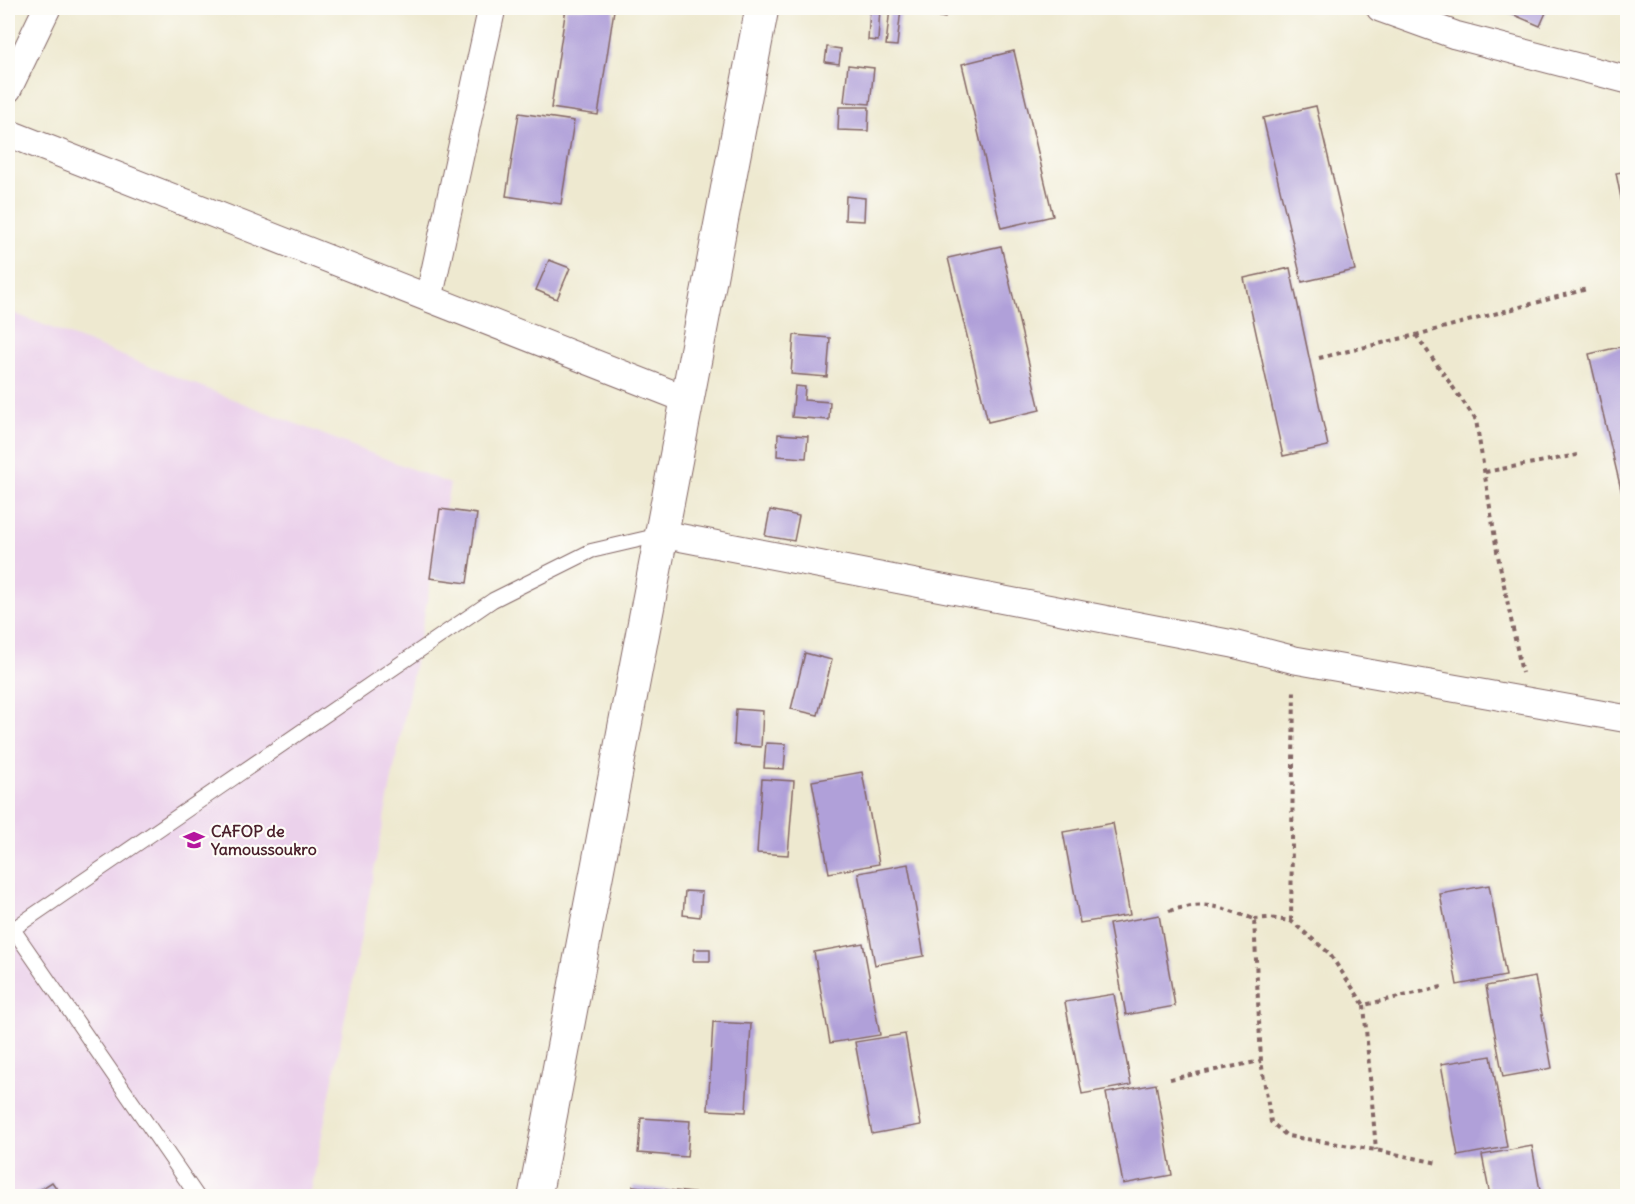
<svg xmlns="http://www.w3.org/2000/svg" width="1635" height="1204" font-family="Delius,sans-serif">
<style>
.built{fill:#ebd1eb}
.building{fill:#b0a0d9}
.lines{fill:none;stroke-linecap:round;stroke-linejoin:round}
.service-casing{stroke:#836665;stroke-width:16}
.minor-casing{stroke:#836665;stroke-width:29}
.tertiary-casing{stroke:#836665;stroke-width:35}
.path{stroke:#836665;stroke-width:4;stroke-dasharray:4.5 4.5;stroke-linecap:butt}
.service{stroke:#fff;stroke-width:14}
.minor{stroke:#fff;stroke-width:27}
.tertiary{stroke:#fff;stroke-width:33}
.labels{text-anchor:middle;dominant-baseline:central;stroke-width:4.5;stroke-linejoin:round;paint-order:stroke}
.poi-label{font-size:16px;font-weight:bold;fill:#4a1f2b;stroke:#fdfcf7;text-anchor:start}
</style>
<rect width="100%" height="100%" fill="#fdfcf7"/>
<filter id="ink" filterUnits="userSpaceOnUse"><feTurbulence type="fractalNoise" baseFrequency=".0167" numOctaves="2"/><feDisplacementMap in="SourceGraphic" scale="12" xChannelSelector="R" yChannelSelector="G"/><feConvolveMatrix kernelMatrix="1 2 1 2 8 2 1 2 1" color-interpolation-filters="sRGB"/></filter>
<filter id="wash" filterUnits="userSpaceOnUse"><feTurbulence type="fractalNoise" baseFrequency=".008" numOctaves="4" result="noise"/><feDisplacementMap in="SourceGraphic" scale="24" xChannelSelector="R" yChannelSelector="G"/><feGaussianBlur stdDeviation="1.35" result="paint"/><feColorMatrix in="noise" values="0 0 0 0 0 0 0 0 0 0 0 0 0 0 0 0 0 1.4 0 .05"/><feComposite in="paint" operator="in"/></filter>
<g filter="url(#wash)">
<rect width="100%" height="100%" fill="#eee9d0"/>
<!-- built -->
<path class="built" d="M8 311 450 484 310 1196H8Z"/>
<g id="blocks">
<!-- building -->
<g class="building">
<path d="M566 8H595L614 10 598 115 551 108Z"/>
<path d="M870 8H880L878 41 868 40Z"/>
<path d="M890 8H901L897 46 886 45Z"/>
<path d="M905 8H947L945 18 904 11Z"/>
<path d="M1498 8H1548L1540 26Z"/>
<path d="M827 47 841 49 839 64 825 62Z"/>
<path d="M1014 51 1053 216 1001 228 962 64Z"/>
<path d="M848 65 874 68 870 104 844 102Z"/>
<path d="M1316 106 1355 270 1302 282 1263 118Z"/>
<path d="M839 107H869L868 131 838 130Z"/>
<path d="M519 113 574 121 561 204 506 196Z"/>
<path d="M1628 171V223H1626L1616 173Z"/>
<path d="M846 196 865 198 864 221 845 220Z"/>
<path d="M1001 246 1040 410 988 422 948 258Z"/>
<path d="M549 260 570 268 557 299 536 290Z"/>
<path d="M1290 268 1328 446 1283 456 1244 278Z"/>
<path d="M794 335 830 338 827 377 791 374Z"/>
<path d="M1628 345V515H1627L1589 354Z"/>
<path d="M795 386 805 387 804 400 830 402 829 420 792 417Z"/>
<path d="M778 434 808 436 806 458 777 456Z"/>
<path d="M440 509 477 514 467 583 430 578Z"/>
<path d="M770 510 799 516 794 541 765 536Z"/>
<path d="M805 653 832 660 818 715 791 709Z"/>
<path d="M736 709 763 711 761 747 734 745Z"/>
<path d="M766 743 786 744 784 769 764 768Z"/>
<path d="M862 772 879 864 829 873 812 781Z"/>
<path d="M762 779 794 781 788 855 757 853Z"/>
<path d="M1113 823 1130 915 1080 923 1063 832Z"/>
<path d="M908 864 924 956 875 965 858 873Z"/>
<path d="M1489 885 1506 976 1457 985 1440 894Z"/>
<path d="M685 891 702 892 700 917 683 915Z"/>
<path d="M1159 915 1175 1006 1126 1015 1109 924Z"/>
<path d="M863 943 880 1035 830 1043 814 952Z"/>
<path d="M694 949H710V961H693Z"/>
<path d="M1535 977 1552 1068 1503 1077 1486 986Z"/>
<path d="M1114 994 1131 1085 1082 1094 1065 1002Z"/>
<path d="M713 1022 751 1024 746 1112 708 1110Z"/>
<path d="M905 1034 921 1125 872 1134 855 1042Z"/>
<path d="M1491 1056 1507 1147 1458 1156 1441 1064Z"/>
<path d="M1156 1084 1172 1175 1123 1184 1106 1093Z"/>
<path d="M641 1118 690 1121 687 1157 638 1153Z"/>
<path d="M1532 1146 1541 1196H1490L1482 1155Z"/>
<path d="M52 1182 62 1196H30Z"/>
<path d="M633 1186 709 1195V1196H632Z"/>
</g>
</g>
</g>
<g filter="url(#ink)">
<use href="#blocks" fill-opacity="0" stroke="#836665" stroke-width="1.5"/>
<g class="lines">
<defs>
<path id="service" d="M197 1196 13 929 493 600 591 551 660 535"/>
<g id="minor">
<path d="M1380 8 1455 35 1628 80"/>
<path d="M8 89 47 8"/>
<path d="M8 133 688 400"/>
<path d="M429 298 492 8"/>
<path d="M662 534 1233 644 1295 660 1628 719"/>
</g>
<path id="tertiary" d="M535 1196 762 8"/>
</defs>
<!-- service casing -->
<use href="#service" class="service-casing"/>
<!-- minor casing -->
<use href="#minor" class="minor-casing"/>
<!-- tertiary casing -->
<use href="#tertiary" class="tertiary-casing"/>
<!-- path -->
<g class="path">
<path d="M1416 335 1476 420 1497 551 1522 673"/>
<path d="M1319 358 1416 335 1587 289"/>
<path d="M1485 472 1577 455"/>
<path d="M1169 911C1205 900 1220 907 1254 919L1261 1061 1271 1122 1287 1136 1376 1150 1438 1163"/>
<path d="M1254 919 1268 918 1291 921 1329 953 1364 1005 1442 987"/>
<path d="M1291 921 1294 687"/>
<path d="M1364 1005 1376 1150"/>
<path d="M1170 1079 1261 1061"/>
</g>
<!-- service -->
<use href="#service" class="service"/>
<!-- minor -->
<use href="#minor" class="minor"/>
<!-- tertiary -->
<use href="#tertiary" class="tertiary"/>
</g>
</g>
<!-- icons -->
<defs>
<symbol id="school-bare" viewBox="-9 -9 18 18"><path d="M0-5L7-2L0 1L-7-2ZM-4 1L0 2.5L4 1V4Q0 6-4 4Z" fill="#b5179e" stroke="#fdfcf7" stroke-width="2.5" paint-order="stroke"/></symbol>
</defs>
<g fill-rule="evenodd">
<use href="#school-bare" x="179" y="825" width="30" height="30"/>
</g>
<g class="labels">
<!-- poi labels -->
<g class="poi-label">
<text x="211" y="831">CAFOP de<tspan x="211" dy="18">Yamoussoukro</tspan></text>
</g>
</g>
<!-- margin -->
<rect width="1635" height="1204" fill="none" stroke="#fdfcf7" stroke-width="30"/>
</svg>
